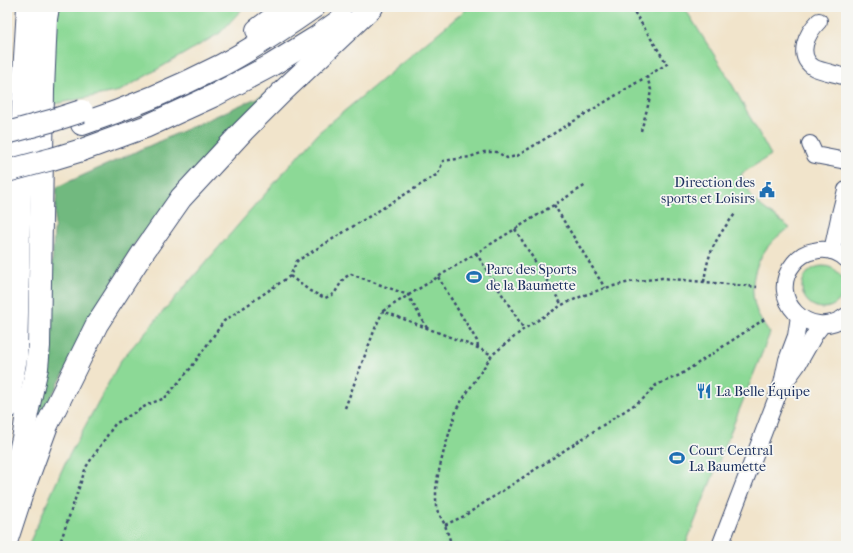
<svg xmlns="http://www.w3.org/2000/svg" width="853" height="553" font-family="'IM FELL French Canon',serif">
<style>
.green{fill:#8cd996;stroke:#54847a}
.forest{fill:#71b97f;stroke:#46746e}
.lines{fill:none;stroke-linecap:round;stroke-linejoin:round}
.minor-casing{stroke:#3b4a6e;stroke-width:18}
.highway-casing{stroke:#3b4a6e;stroke-width:24}
.path{stroke:#3b4a6e;stroke-width:2.5;stroke-dasharray:3 3;stroke-linecap:butt}
.minor{stroke:#fff;stroke-width:16}
.highway{stroke:#fff;stroke-width:22}
.highway-bridge-casing{stroke:#3b4a6e;stroke-width:24;stroke-linecap:butt}
.highway-bridge{stroke:#fff;stroke-width:22}
.labels{text-anchor:middle;dominant-baseline:central;stroke-width:3.5;stroke-linejoin:round;paint-order:stroke}
.poi-label{font-size:14px;fill:#1b2f5e;stroke:#f6f6f2;text-anchor:start}
</style>
<rect width="100%" height="100%" fill="#f6f6f2"/>
<filter id="ink" filterUnits="userSpaceOnUse"><feTurbulence type="fractalNoise" baseFrequency=".025" numOctaves="2"/><feDisplacementMap in="SourceGraphic" scale="8" xChannelSelector="R" yChannelSelector="G"/><feConvolveMatrix kernelMatrix="1 2 1 2 8 2 1 2 1" color-interpolation-filters="sRGB"/></filter>
<filter id="wash" filterUnits="userSpaceOnUse"><feTurbulence type="fractalNoise" baseFrequency=".012" numOctaves="4" result="noise"/><feDisplacementMap in="SourceGraphic" scale="16" xChannelSelector="R" yChannelSelector="G"/><feGaussianBlur stdDeviation="0.9" result="paint"/><feColorMatrix in="noise" values="0 0 0 0 0 0 0 0 0 0 0 0 0 0 0 0 0 1.4 0 .05"/><feComposite in="paint" operator="in"/></filter>
<g filter="url(#wash)">
<rect width="100%" height="100%" fill="#f1e4cb"/>
<!-- green -->
<g class="green">
<path d="M54 7H244L220 33 120 91 45 106Z"/>
<path d="M469 7H684L728 77 771 155 741 174 753 200 790 228C751 250 740 299 770 333L685 546H28L65 463 121 360 318 133Z"/>
<circle cx="823" cy="287" r="21"/>
</g>
<!-- forest -->
<path class="forest" d="M274 90 206 159 133 246 34 429 47 339 57 187Z"/>
</g>
<g filter="url(#ink)">
<g class="lines">
<defs>
<g id="minor">
<path d="M819 21C807 33 796 55 813 67 819 71 838 74 846 77"/>
<path d="M810 144 815 155 846 161"/>
<path d="M832 251 839 218 846 190"/>
<path d="M846 259C837 251 826 248 814 251 806 252 799 257 794 263 765 298 810 343 846 316"/>
<path d="M785 382 798 364 815 334 822 325"/>
<path d="M720 546 782 384 787 360 796 336 799 316"/>
</g>
<g id="highway">
<path d="M257 30 278 14 285 7"/>
<path d="M82 124C130 108 177 88 222 65 254 48 284 28 314 7"/>
<path d="M82 150 145 127 215 95 270 66 317 37 342 19"/>
<path d="M7 408 16 357 19 223 24 74 28 7"/>
<path d="M12 485 24 434 27 413 37 368 39 346 43 90 46 19 48 7"/>
<path d="M7 539 21 496 47 425 97 324 144 251 181 198 243 131 282 92 372 7"/>
</g>
</defs>
<!-- minor casing -->
<use href="#minor" class="minor-casing"/>
<!-- highway casing -->
<use href="#highway" class="highway-casing"/>
<!-- path -->
<g class="path">
<path d="M641 131 649 102 651 90 647 77"/>
<path d="M554 205 605 288"/>
<path d="M515 229 562 305"/>
<path d="M476 253 524 329"/>
<path d="M290 276 310 291 325 298 334 294 344 278 351 274 408 295 427 328"/>
<path d="M438 277 477 341 478 347"/>
<path d="M704 282C708 251 716 238 735 214"/>
<path d="M383 311 586 185"/>
<path d="M345 408 376 326 383 311 478 348 492 355"/>
<path d="M445 525 464 516 643 399 656 385 680 375 766 318"/>
<path d="M59 546 86 467 115 424 149 404 165 398 190 369 224 321 290 276 297 261 438 174 443 161 470 157 484 152H497L507 158 517 156 667 64 631 7"/>
<path d="M452 546 445 525 436 508V489L438 475 444 450 457 408 492 355 524 329 562 305 582 296 605 288 630 282 662 278 757 287"/>
</g>
<!-- minor -->
<use href="#minor" class="minor"/>
<!-- highway -->
<use href="#highway" class="highway"/>
<defs>
<g id="highway-bridge">
<path d="M7 133 54 120 82 111"/>
<path d="M7 171 52 159 82 150"/>
</g>
</defs>
<!-- highway-bridge casing -->
<use href="#highway-bridge" class="highway-bridge-casing"/>
<!-- highway-bridge -->
<use href="#highway-bridge" class="highway-bridge"/>
</g>
</g>
<!-- icons -->
<defs>
<symbol id="civic-bare" viewBox="-9 -9 18 18"><path d="M-.6-6.5H3V-4.5H.6V-3L4-1V1h2V6H-6V1h2V-1L-.6-3ZM-1.2 2.5V6h2.4V2.5Z" fill="#1f6fb2" stroke="#f6f6f2" stroke-width="2.5" paint-order="stroke"/></symbol>
<symbol id="stadium-bare" viewBox="-9 -9 18 18"><path d="M0-5a6.5 5 0 1 0 0 10a6.5 5 0 1 0 0-10ZM-3.5-1.8h7v3.6h-7Z" fill="#1f6fb2" stroke="#f6f6f2" stroke-width="2.5" paint-order="stroke"/></symbol>
<symbol id="restaurant-bare" viewBox="-9 -9 18 18"><path d="M-5-6h1v4h1v-4h1v4h1v-4h1v5L-1.5 .5V6h-2V.5L-5-1ZM5-6V6H3V1.5H1.5Q1.5-4 5-6Z" fill="#1f6fb2" stroke="#f6f6f2" stroke-width="2.5" paint-order="stroke"/></symbol>
</defs>
<g fill-rule="evenodd">
<use href="#civic-bare" x="756" y="179" width="22" height="22"/>
<use href="#stadium-bare" x="463" y="266" width="22" height="22"/>
<use href="#restaurant-bare" x="693" y="380" width="22" height="22"/>
<use href="#stadium-bare" x="666" y="447" width="22" height="22"/>
</g>
<g class="labels">
<!-- poi labels -->
<g class="poi-label">
<text x="755" y="182" text-anchor="end">Direction des<tspan x="755" dy="16">sports et Loisirs</tspan></text>
<text x="486" y="269">Parc des Sports<tspan x="486" dy="16">de la Baumette</tspan></text>
<text x="716" y="391">La Belle Équipe</text>
<text x="689" y="450">Court Central<tspan x="689" dy="16">La Baumette</tspan></text>
</g>
</g>
<!-- margin -->
<rect width="853" height="553" fill="none" stroke="#f6f6f2" stroke-width="24"/>
</svg>
